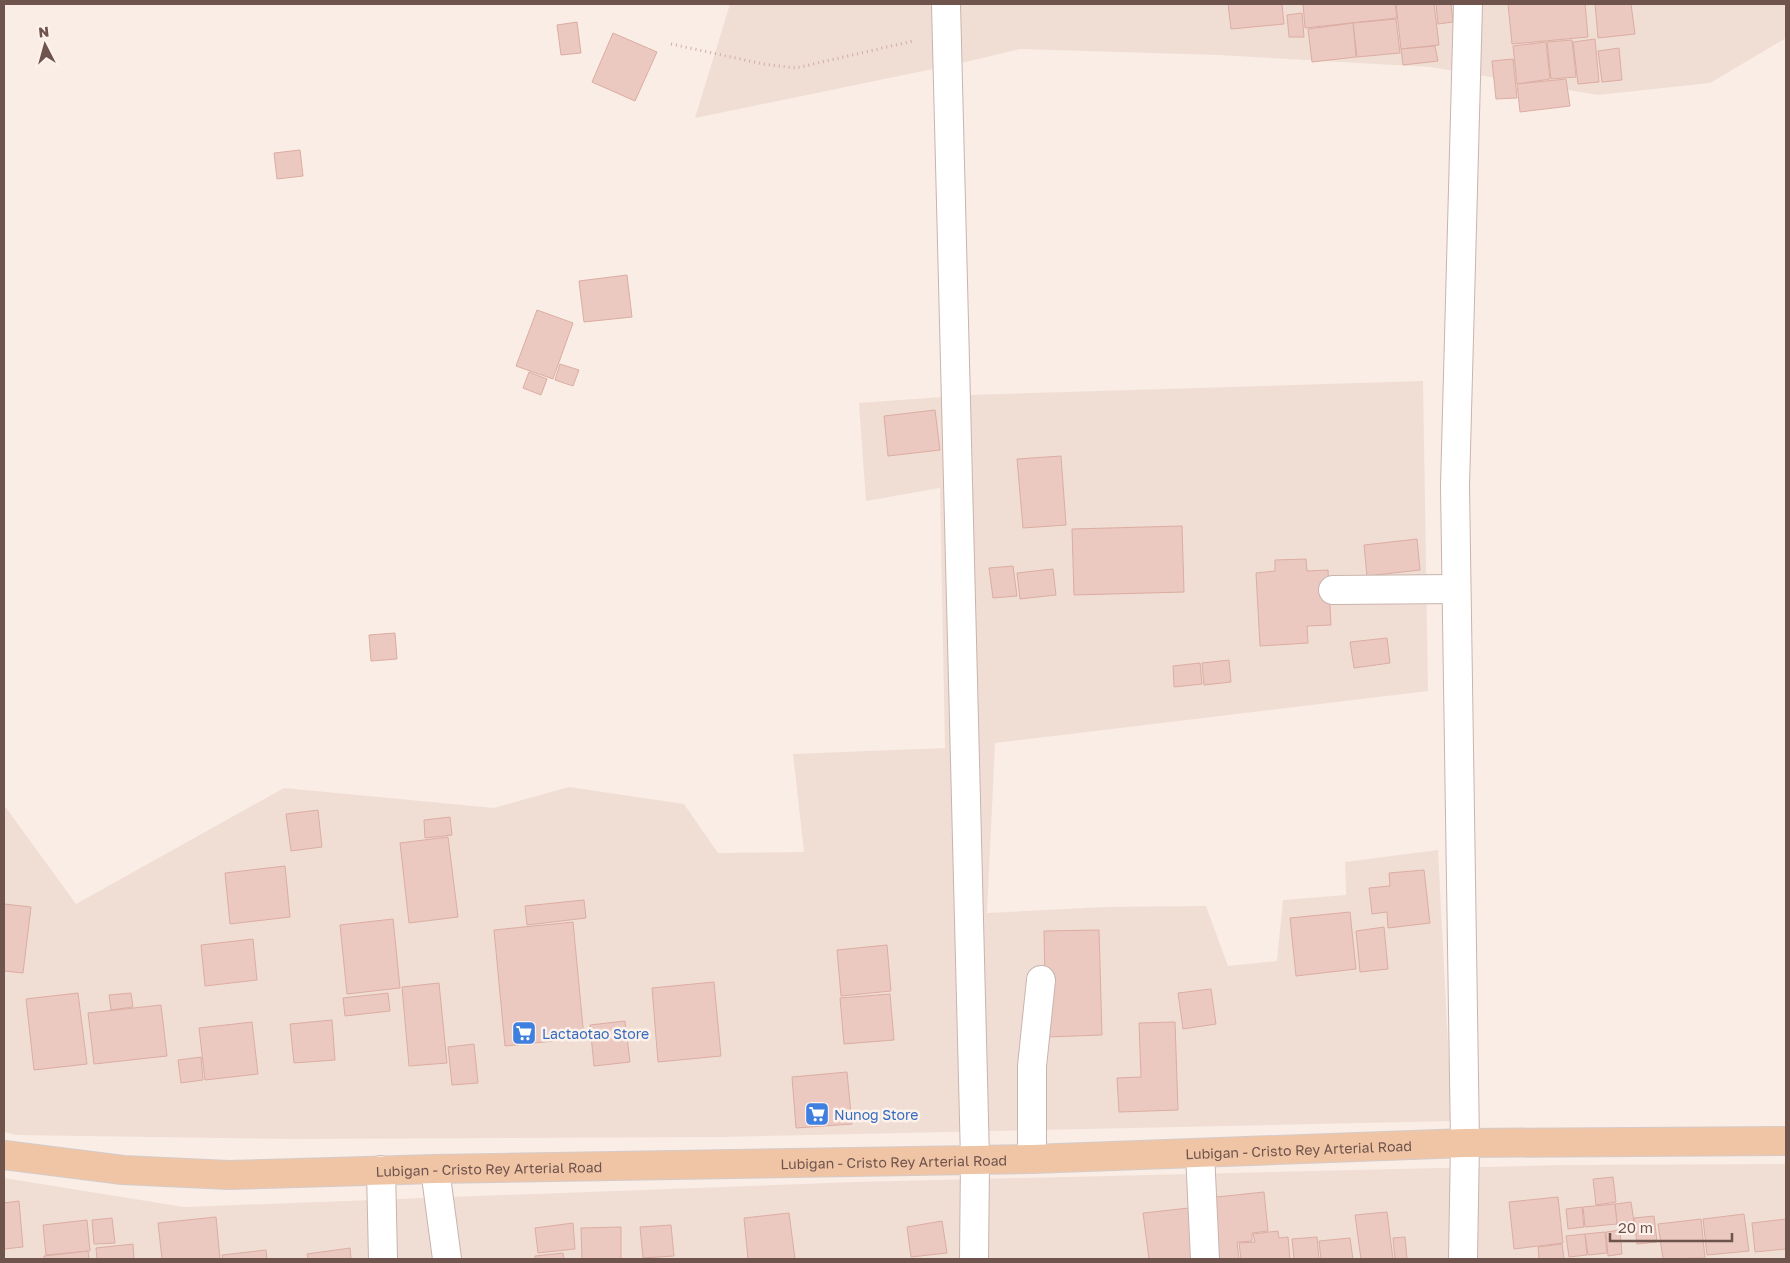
<svg xmlns="http://www.w3.org/2000/svg" width="1790" height="1263" font-family="'Golos Text',sans-serif">
<style>
.residential{fill:#f0ded4}
.building{fill:#ebc8c0;stroke:#dcada2}
.lines{fill:none;stroke-linecap:round;stroke-linejoin:round}
.minor-casing{stroke:#c9b4ad;stroke-width:30}
.major-casing{stroke:#d4cbca;stroke-width:30}
.path{stroke:#d0aca3;stroke-width:3;stroke-dasharray:1 4;stroke-linecap:butt}
.minor{stroke:#fff;stroke-width:28}
.major{stroke:#f0c5a5;stroke-width:28}
.labels{text-anchor:middle;dominant-baseline:central;stroke-width:5;stroke-linejoin:round;paint-order:stroke}
.shop-label{font-size:14px;fill:#366cbe;stroke:#fdf2eb;text-anchor:start}
.street-label{font-size:14px;fill:#6f534d;stroke:#fdf2eb}
</style>
<rect width="100%" height="100%" fill="#f9ede5"/>
<!-- residential -->
<g class="residential">
<path d="M730 4H1786V38L1710 83 1598 95 1430 67 1219 55 1020 49 957 64 695 118Z"/>
<path d="M1423 381 1428 691 995 743 987 913 1104 907 1206 906 1228 966 1277 961 1283 900 1346 895 1345 862 1438 850 1452 1121 721 1137 296 1139 16 1135 4 1132V805L76 904 284 788 494 808 569 787 684 804 718 853 804 852 793 754 945 748 940 488 866 501 859 403 970 395Z"/>
<path d="M1786 1164V1259H4V1178L184 1207 856 1182 1564 1165Z"/>
</g>
<!-- building -->
<g class="building">
<path d="M1228 4H1282L1284 24 1231 29Z"/>
<path d="M1303 4H1395L1397 18 1305 28Z"/>
<path d="M1396 4H1434L1439 45 1401 49Z"/>
<path d="M1436 4H1451L1453 22 1438 24Z"/>
<path d="M1508 4H1585L1588 37 1512 44Z"/>
<path d="M1595 4H1631L1635 34 1598 38Z"/>
<path d="M1302 13 1304 37H1289L1287 15Z"/>
<path d="M1396 19 1400 53 1357 57 1353 23Z"/>
<path d="M577 22 581 53 561 55 557 25Z"/>
<path d="M1353 23 1356 57 1312 62 1308 29Z"/>
<path d="M613 33 657 52 635 101 592 82Z"/>
<path d="M1595 39 1599 82 1578 84 1573 42Z"/>
<path d="M1572 40 1576 77 1551 79 1547 42Z"/>
<path d="M1546 42 1550 79 1517 84 1513 46Z"/>
<path d="M1435 46 1438 61 1403 65 1401 49Z"/>
<path d="M1619 48 1622 80 1602 82 1598 51Z"/>
<path d="M1513 59 1517 98 1496 99 1492 61Z"/>
<path d="M1566 79 1570 106 1520 112 1517 84Z"/>
<path d="M300 150 303 176 277 179 274 153Z"/>
<path d="M627 275 632 317 584 322 579 281Z"/>
<path d="M537 310 573 323 553 379 516 366Z"/>
<path d="M560 364 579 370 573 386 555 380Z"/>
<path d="M529 372 547 379 541 395 523 388Z"/>
<path d="M935 410 940 450 888 456 884 416Z"/>
<path d="M1061 456 1066 525 1023 528 1017 459Z"/>
<path d="M1182 526 1184 592 1074 595 1072 529Z"/>
<path d="M1417 539 1420 570 1367 576 1364 545Z"/>
<path d="M1306 559 1307 571 1328 570 1331 625 1307 626 1308 643 1260 646 1256 573 1275 571V560Z"/>
<path d="M1013 566 1017 596 993 598 989 568Z"/>
<path d="M1053 569 1056 595 1020 599 1017 573Z"/>
<path d="M395 633 397 659 371 661 369 635Z"/>
<path d="M1387 638 1390 663 1354 668 1350 642Z"/>
<path d="M1229 660 1231 682 1204 685 1202 663Z"/>
<path d="M1200 663 1202 684 1174 687 1173 666Z"/>
<path d="M318 810 322 847 291 851 286 814Z"/>
<path d="M450 817 452 835 425 838 424 820Z"/>
<path d="M448 837 458 917 409 923 400 843Z"/>
<path d="M285 866 290 917 230 924 225 873Z"/>
<path d="M1424 870 1430 923 1388 928 1387 912 1372 914 1369 888 1390 886 1389 873Z"/>
<path d="M584 900 586 918 527 925 525 906Z"/>
<path d="M4 904 31 907 23 973 4 971Z"/>
<path d="M1350 912 1356 969 1296 976 1290 918Z"/>
<path d="M393 919 400 988 347 994 340 925Z"/>
<path d="M573 922 584 1038 505 1046 494 930Z"/>
<path d="M1384 927 1388 969 1360 972 1356 931Z"/>
<path d="M1099 930 1102 1035 1046 1037 1044 931Z"/>
<path d="M253 939 257 980 205 986 201 945Z"/>
<path d="M887 945 891 991 841 996 837 950Z"/>
<path d="M714 982 721 1056 658 1062 652 988Z"/>
<path d="M439 983 447 1063 409 1066 402 987Z"/>
<path d="M1211 989 1216 1024 1183 1029 1178 993Z"/>
<path d="M78 993 87 1064 34 1070 26 999Z"/>
<path d="M131 993 133 1007 111 1010 109 995Z"/>
<path d="M388 993 390 1011 345 1016 343 998Z"/>
<path d="M890 994 894 1040 844 1044 840 998Z"/>
<path d="M161 1005 167 1056 94 1064 88 1013Z"/>
<path d="M332 1020 335 1060 294 1063 290 1024Z"/>
<path d="M625 1021 630 1062 594 1066 590 1025Z"/>
<path d="M252 1022 258 1074 205 1080 199 1028Z"/>
<path d="M1175 1022 1178 1110 1119 1112 1117 1078 1141 1077 1139 1023Z"/>
<path d="M474 1044 478 1083 452 1085 448 1047Z"/>
<path d="M201 1057 203 1080 181 1083 178 1060Z"/>
<path d="M847 1072 852 1124 796 1128 792 1077Z"/>
<path d="M1613 1177 1616 1202 1596 1205 1593 1179Z"/>
<path d="M1264 1192 1268 1231 1252 1233V1241L1237 1242 1239 1259H1214L1207 1198Z"/>
<path d="M1558 1197 1563 1243 1514 1249 1509 1202Z"/>
<path d="M19 1201 23 1247 4 1249V1203Z"/>
<path d="M1631 1202 1634 1222 1617 1224 1615 1204Z"/>
<path d="M1615 1204 1617 1224 1585 1227 1583 1207Z"/>
<path d="M1582 1207 1584 1227 1568 1229 1566 1209Z"/>
<path d="M1189 1208 1195 1259H1149L1143 1213Z"/>
<path d="M1387 1212 1393 1259H1361L1355 1215Z"/>
<path d="M789 1213 795 1259H748L744 1218Z"/>
<path d="M1744 1214 1749 1251 1707 1255 1703 1219Z"/>
<path d="M1654 1216 1657 1242 1637 1244 1634 1218Z"/>
<path d="M216 1217 220 1259H162L158 1223Z"/>
<path d="M112 1218 115 1243 94 1244 92 1220Z"/>
<path d="M1701 1219 1705 1258 1663 1259 1658 1224Z"/>
<path d="M1786 1219V1249L1755 1252 1752 1223Z"/>
<path d="M87 1220 90 1251 46 1255 43 1225Z"/>
<path d="M942 1221 947 1253 911 1257 907 1227Z"/>
<path d="M573 1223 575 1249 538 1253 535 1228Z"/>
<path d="M671 1225 674 1256 643 1258 640 1227Z"/>
<path d="M621 1227V1259H582L581 1228Z"/>
<path d="M1620 1230 1622 1254 1608 1256 1606 1232Z"/>
<path d="M1278 1231 1279 1238 1288 1237 1290 1259H1241L1239 1243 1255 1242 1253 1234Z"/>
<path d="M1605 1232 1607 1253 1588 1255 1585 1234Z"/>
<path d="M1585 1234 1587 1255 1569 1257 1566 1236Z"/>
<path d="M1317 1237 1319 1259H1294L1292 1239Z"/>
<path d="M1405 1237 1407 1259H1395L1393 1238Z"/>
<path d="M1350 1238 1353 1259H1321L1319 1241Z"/>
<path d="M133 1244 134 1259H97L96 1248Z"/>
<path d="M1562 1244 1564 1259H1539L1538 1247Z"/>
<path d="M350 1248 351 1259H308L307 1254Z"/>
<path d="M266 1250 267 1259H223L222 1255Z"/>
<path d="M88 1251 89 1259H44V1256Z"/>
<path d="M563 1253 564 1259H535V1256Z"/>
</g>
<g class="lines">
<defs>
<g id="minor">
<path d="M946 4 975 1159 974 1259"/>
<path d="M1333 590 1456 589"/>
<path d="M1200 1153 1205 1259"/>
<path d="M1032 1159V1066L1041 980"/>
<path d="M435 1169 447 1259"/>
<path d="M381 1170 383 1259"/>
<path d="M1463 1259 1465 1143 1455 486 1468 4"/>
</g>
<g id="major">
<path id="s1" d="M4 1155 123 1170 229 1175 435 1169 1032 1159 1465 1143 1786 1141"/>
</g>
</defs>
<!-- minor casing -->
<use href="#minor" class="minor-casing"/>
<!-- major casing -->
<use href="#major" class="major-casing"/>
<!-- path -->
<path class="path" d="M671 44 763 64 796 68 913 41"/>
<!-- minor -->
<use href="#minor" class="minor"/>
<!-- major -->
<use href="#major" class="major"/>
</g>
<!-- icons -->
<defs>
<symbol id="supermarket-square" viewBox="-11 -11 22 22"><rect x="-9" y="-9" width="18" height="18" rx="4" fill="#3f7fe0" stroke="#fdf2eb"/><path d="M-6-5.5h2.5l.6 2H6L4.5 2H-2.5L-4.4-4H-6ZM-1.5 3.2a1.3 1.3 0 1 0 .1 0ZM3 3.2a1.3 1.3 0 1 0 .1 0Z" fill="#fff"/></symbol>
</defs>
<g fill-rule="evenodd">
<use href="#supermarket-square" x="510" y="1019" width="28" height="28"/>
<use href="#supermarket-square" x="803" y="1100" width="28" height="28"/>
</g>
<g class="labels">
<!-- shop labels -->
<g class="shop-label">
<text x="542" y="1033">Lactaotao Store</text>
<text x="834" y="1114">Nunog Store</text>
</g>
<!-- street labels -->
<g class="street-label">
<text stroke="none"><textPath href="#s1" startOffset="1296">Lubigan - Cristo Rey Arterial Road</textPath></text>
<text stroke="none"><textPath href="#s1" startOffset="891">Lubigan - Cristo Rey Arterial Road</textPath></text>
<text stroke="none"><textPath href="#s1" startOffset="486">Lubigan - Cristo Rey Arterial Road</textPath></text>
</g>
</g>
<!-- border -->
<rect width="1790" height="1263" fill="none" stroke="#6f534d" stroke-width="10"/>
<!-- north arrow -->
<g transform="translate(45 45) rotate(354)" stroke="#fdf2eb" stroke-width="4" paint-order="stroke">
<path d="M0-4L9 19L0 12L-9 19Z" fill="#6f534d"/>
<text y="-8" font-size="14" font-weight="bold" text-anchor="middle" fill="#6f534d">N</text>
</g>
<!-- scale -->
<path d="M1610 1233v8h122v-8" fill="none" stroke="#6f534d" stroke-width="2.5"/>
<text x="1618" y="1233" font-size="15" fill="#6f534d" stroke="#fdf2eb" stroke-width="4" paint-order="stroke">20 m</text>
</svg>
